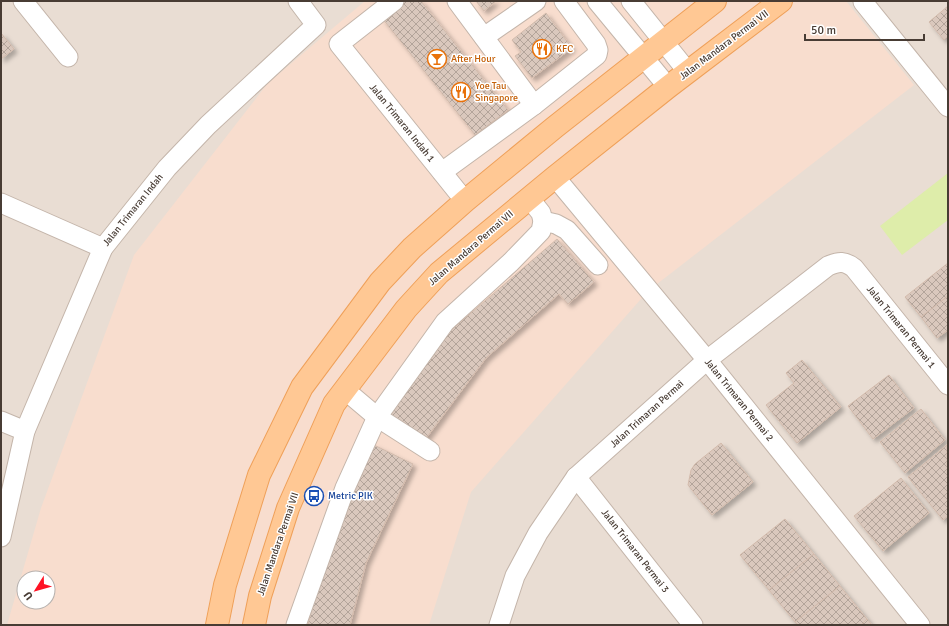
<svg xmlns="http://www.w3.org/2000/svg" width="949" height="626" font-family="Signika,sans-serif">
<style>
.residential{fill:#e9ddd3;fill-rule:evenodd}
.commercial{fill:#f8ddce;fill-rule:evenodd}
.park{fill:#deedaa}
.building{fill:url(#building-cross-hatch);stroke:#d3bbac;filter:url(#shadow)}
.lines{fill:none;stroke-linecap:round;stroke-linejoin:round}
.minor-casing{stroke:#c4b5aa;stroke-width:21}
.major-casing{stroke:#efa059;stroke-width:24}
.minor{stroke:#fff;stroke-width:19}
.major{stroke:#ffc894;stroke-width:22}
.labels{text-anchor:middle;dominant-baseline:central;stroke-width:3;stroke-linejoin:round;paint-order:stroke}
.street-label{font-size:10px;fill:#483c34;stroke:#fff}
.food-label{font-size:10px;fill:#c56008;stroke:#fff;text-anchor:start}
.transit-label{font-size:10px;fill:#164399;stroke:#fff;text-anchor:start}
</style>
<defs>
<pattern id="building-cross-hatch" width="8" height="8" patternUnits="userSpaceOnUse"><rect width="8" height="8" fill="#dac8bd"/><path d="M0 0l8 8M0 8l8-8" fill="none" stroke="#b3a49a"/></pattern>
<filter id="shadow"><feDropShadow dx="3.5" dy="3.5" stdDeviation="2" flood-color="#0004"/></filter>
</defs>
<rect width="100%" height="100%" fill="#f4ece5"/>
<!-- residential -->
<path class="residential" d="M1 1H948V625H1ZM24 578H48V602H24Z"/>
<!-- commercial -->
<path class="commercial" d="M365 1H846L914 85 648 291 471 492 429 625H7L41 508 134 255 268 83ZM24 578H48V602H24Z"/>
<!-- park -->
<path class="park" d="M948 173V220L902 255 880 226Z"/>
<!-- building -->
<g class="building">
<path d="M403 1H421L508 110 475 135 382 18Z"/>
<path d="M476 1H496L484 11Z"/>
<path d="M948 6V36L944 40 929 22Z"/>
<path d="M546 13 572 48 532 78 515 56 521 52 512 40Z"/>
<path d="M1 33 14 49 1 59Z"/>
<path d="M557 239 594 282 568 304 559 294 486 358 424 441 388 415 450 331Z"/>
<path d="M948 263V296L921 317 905 297Z"/>
<path d="M948 296V330L937 338 921 317Z"/>
<path d="M802 360 841 407 797 443 766 405 794 383 786 373Z"/>
<path d="M889 375 914 408 873 439 848 406Z"/>
<path d="M921 409 945 440 905 473 880 442Z"/>
<path d="M721 443 753 482 712 515 688 485 691 470 695 464Z"/>
<path d="M374 445 413 464 366 563 350 625H308L326 547Z"/>
<path d="M947 445 948 516 943 520 908 477Z"/>
<path d="M901 478 929 513 883 551 854 516Z"/>
<path d="M785 519 814 554 769 590 740 555Z"/>
<path d="M814 554 840 586 795 622 769 590Z"/>
<path d="M840 586 867 619 861 625H798L795 622Z"/>
<path d="M867 619 872 625H861Z"/>
</g>
<g class="lines">
<defs>
<g id="minor">
<path d="M23 1 68 57"/>
<path d="M394 1 339 44 465 201"/>
<path d="M457 1 534 105"/>
<path d="M597 1 668 87"/>
<path d="M631 1 688 72"/>
<path d="M863 2 948 107"/>
<path d="M484 37 536 1"/>
<path d="M442 172 534 105 597 55 598 50 596 44 564 1"/>
<path d="M555 177 707 360 920 625"/>
<path d="M1 203 103 248"/>
<path d="M543 221 556 224 567 230 598 265"/>
<path d="M345 390 377 417 430 451"/>
<path d="M1 421 25 431"/>
<path d="M576 477 693 625"/>
<path d="M1 537 25 431 103 248 167 168 208 125 316 25 298 1"/>
<path d="M296 625 345 488 377 417 445 322 511 262 541 231 543 221 541 213 529 198"/>
<path d="M499 625 515 576 538 533 576 477 707 360 828 266C839 261 845 261 854 268L948 385"/>
</g>
<g id="major">
<path d="M217 625 225 585 259 475 302 387 380 282 412 248 465 201 555 127 715 1"/>
<path d="M254 625 260 596 288 508 334 404 406 309 439 273 555 177 668 87 781 1"/>
</g>
</defs>
<!-- minor casing -->
<use href="#minor" class="minor-casing"/>
<!-- major casing -->
<use href="#major" class="major-casing"/>
<!-- minor -->
<use href="#minor" class="minor"/>
<!-- major -->
<use href="#major" class="major"/>
</g>
<!-- icons -->
<defs>
<symbol id="restaurant-ring" viewBox="-11 -11 22 22"><circle r="9.5" fill="#fff" stroke="#e8710a" stroke-width="1.5"/><path d="M-5-6h1v4h1v-4h1v4h1v-4h1v5L-1.5 .5V6h-2V.5L-5-1ZM5-6V6H3V1.5H1.5Q1.5-4 5-6Z" fill="#e8710a"/></symbol>
<symbol id="bar-ring" viewBox="-11 -11 22 22"><circle r="9.5" fill="#fff" stroke="#e8710a" stroke-width="1.5"/><path d="M-6-5H6L.8 .8V4.5H3.5V6h-7V4.5H-.8V.8Z" fill="#e8710a"/></symbol>
<symbol id="bus-ring" viewBox="-11 -11 22 22"><circle r="9.5" fill="#fff" stroke="#1a4fb4" stroke-width="1.5"/><path d="M-5-6H5V4H4V6H2V4H-2V6H-4V4H-5ZM-3.5-4V0h7V-4ZM-3.5 1.2v1.5H-2V1.2ZM2 1.2v1.5H3.5V1.2Z" fill="#1a4fb4"/></symbol>
</defs>
<g fill-rule="evenodd">
<use href="#restaurant-ring" x="531" y="38" width="22" height="22"/>
<use href="#bar-ring" x="426" y="48" width="22" height="22"/>
<use href="#restaurant-ring" x="450" y="81" width="22" height="22"/>
<use href="#bus-ring" x="303" y="485" width="22" height="22"/>
</g>
<g class="labels">
<!-- street labels -->
<g class="street-label">
<text transform="translate(724 45) rotate(-37)">Jalan Mandara Permai VII</text>
<text transform="translate(402 123) rotate(51)">Jalan Trimaran Indah 1</text>
<text transform="translate(133 210) rotate(-51)">Jalan Trimaran Indah</text>
<text transform="translate(471 248) rotate(-41)">Jalan Mandara Permai VII</text>
<text transform="translate(901 327) rotate(51)">Jalan Trimaran Permai 1</text>
<text transform="translate(739 400) rotate(51)">Jalan Trimaran Permai 2</text>
<text transform="translate(647 414) rotate(-42)">Jalan Trimaran Permai</text>
<text transform="translate(278 544) rotate(-71)">Jalan Mandara Permai VII</text>
<text transform="translate(635 551) rotate(52)">Jalan Trimaran Permai 3</text>
</g>
<!-- food labels -->
<g class="food-label">
<text x="556" y="49">KFC</text>
<text x="451" y="59">After Hour</text>
<text x="475" y="86">Yoe Tau<tspan x="475" dy="12">Singapore</tspan></text>
</g>
<!-- transit labels -->
<g class="transit-label">
<text x="328" y="496">Metric PIK</text>
</g>
</g>
<!-- border -->
<rect width="949" height="626" fill="none" stroke="#483c34" stroke-width="4"/>
<!-- north arrow -->
<g transform="translate(36 590) rotate(233)"><circle r="19" fill="#ffffff" stroke="#b6b1ae"/>
<path d="M0-3L7 15L0 10L-7 15Z" fill="#ff1224"/>
<text y="-6" font-size="11" font-weight="bold" text-anchor="middle" fill="#483c34">U</text>
</g>
<!-- scale -->
<path d="M805 34v6h119v-6" fill="none" stroke="#483c34" stroke-width="2"/>
<text x="811" y="34" font-size="12" fill="#483c34" stroke="#ffffff" stroke-width="3" paint-order="stroke">50 m</text>
</svg>
